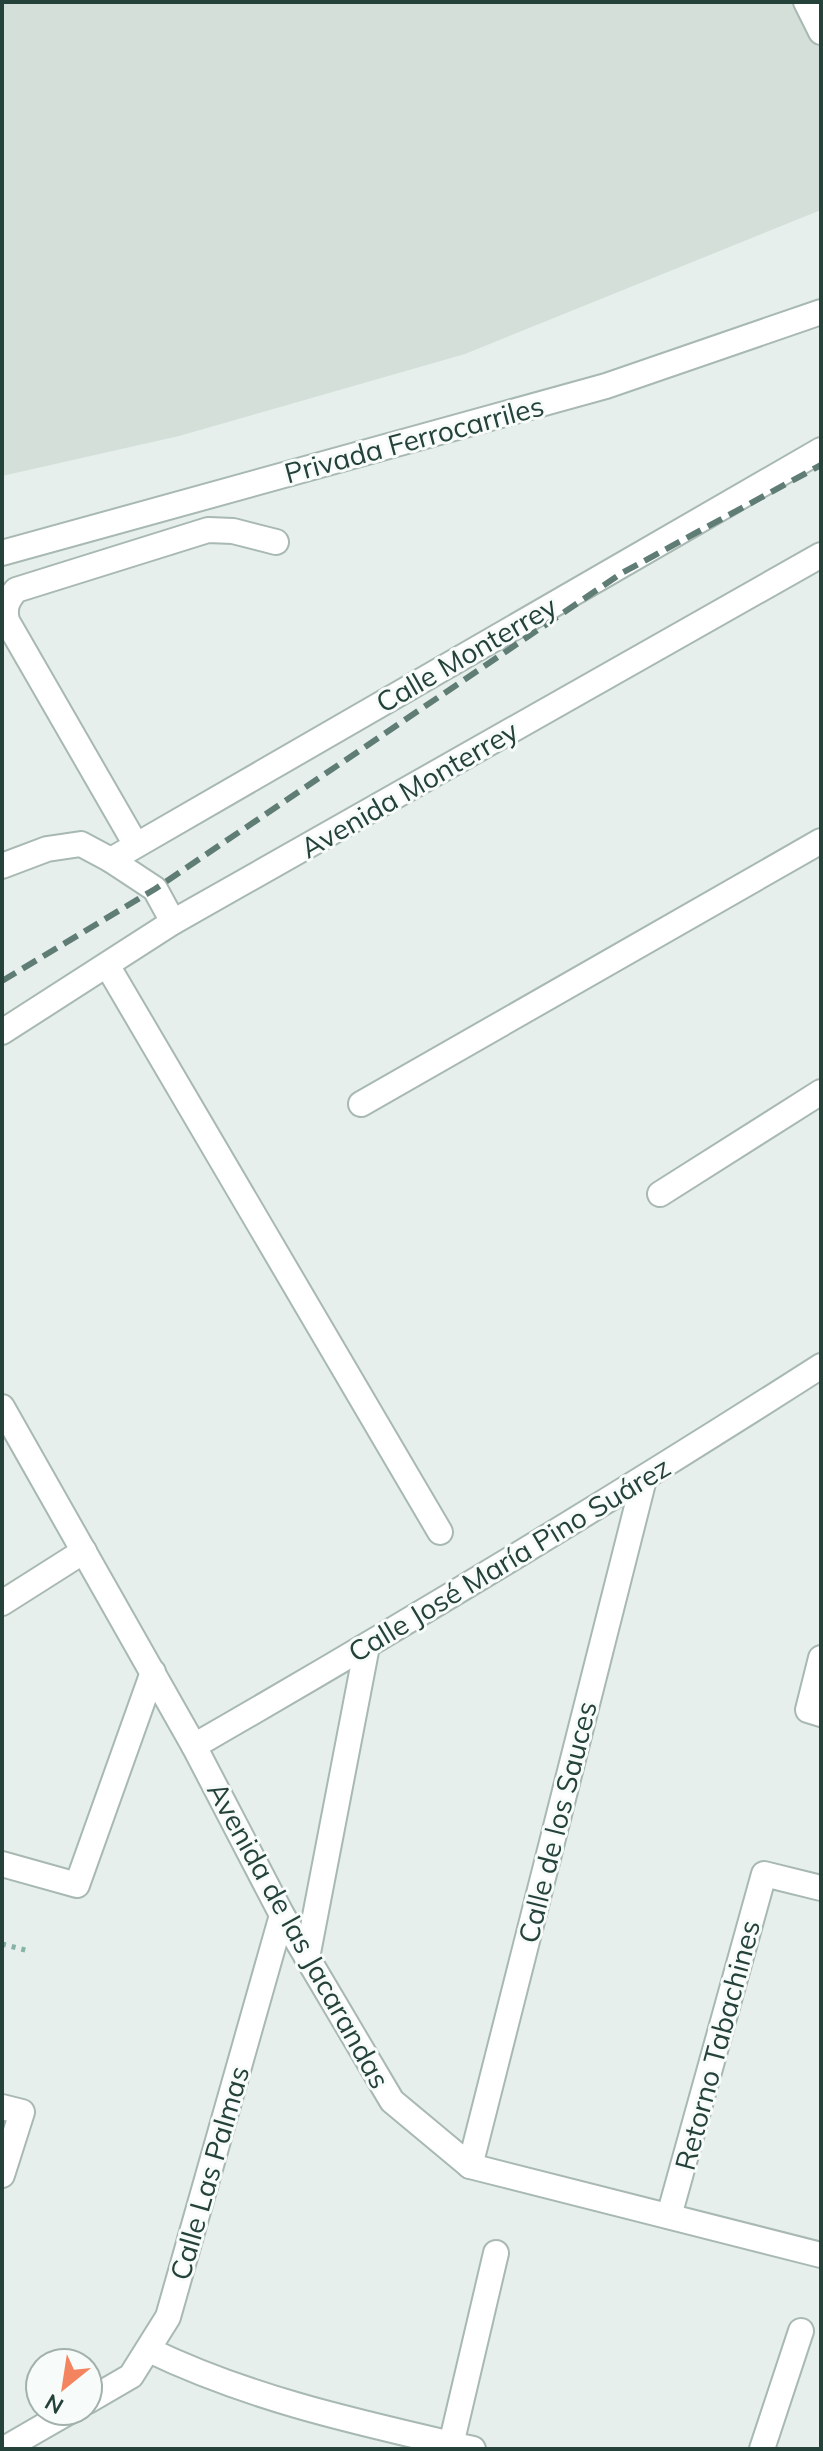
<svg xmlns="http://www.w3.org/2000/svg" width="823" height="2451" font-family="Mulish,sans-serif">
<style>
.built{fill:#d4dfda}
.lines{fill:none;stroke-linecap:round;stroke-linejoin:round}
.minor-casing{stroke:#a8b8b2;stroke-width:28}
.path{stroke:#86b3a5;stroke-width:5;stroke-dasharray:4 6;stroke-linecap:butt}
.minor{stroke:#fff;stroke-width:24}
.rail{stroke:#5f7d75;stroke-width:6;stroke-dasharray:16 8;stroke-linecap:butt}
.labels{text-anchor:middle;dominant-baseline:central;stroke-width:6;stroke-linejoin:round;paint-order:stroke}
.street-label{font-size:28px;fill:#24423a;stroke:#f7fbf9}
</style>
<rect width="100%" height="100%" fill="#e6efeb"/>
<!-- built -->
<path class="built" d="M2 2H821V210L465 354 179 436 2 476Z"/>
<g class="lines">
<defs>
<g id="minor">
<path d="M806 2 821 32"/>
<path d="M2 553 606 386 821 312"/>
<path d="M136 845 7 621C4 607 7 601 16 590L208 530 233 531 276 542"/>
<path d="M111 860 821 450"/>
<path d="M2 866 47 849 81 844 111 860 155 889 173 922"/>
<path d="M107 965 440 1532"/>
<path d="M2 1032 173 922 821 555"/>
<path d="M361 1104 821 841"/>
<path d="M660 1194 821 1092"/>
<path d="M2 1407 194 1746 282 1915 392 2101 470 2166 821 2255"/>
<path d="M2 1603 84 1551"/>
<path d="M821 1658 808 1710 821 1714"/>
<path d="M194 1746C406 1624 615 1498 821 1366"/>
<path d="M2 1864 77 1885 153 1672"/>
<path d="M307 1958 367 1646"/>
<path d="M2 2107 22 2112 2 2175"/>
<path d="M470 2166 644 1479"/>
<path d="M669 2216 764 1874 821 1888"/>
<path d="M149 2350C253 2400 361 2423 473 2449"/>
<path d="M88 2401 131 2376 168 2317 282 1915"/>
<path d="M4 2449 70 2411"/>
<path d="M450 2449 496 2253"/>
<path d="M762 2449 801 2331"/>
</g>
</defs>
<!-- minor casing -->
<use href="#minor" class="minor-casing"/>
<!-- path -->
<path class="path" d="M2 1944 29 1951"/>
<!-- minor -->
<use href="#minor" class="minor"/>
<!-- rail -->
<path class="rail" d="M2 981 155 889 622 573 821 465"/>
</g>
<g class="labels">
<!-- street labels -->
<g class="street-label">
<text transform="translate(414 439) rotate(-15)">Privada Ferrocarriles</text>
<text transform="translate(466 654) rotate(-30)">Calle Monterrey</text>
<text transform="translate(409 789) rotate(-30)">Avenida Monterrey</text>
<text transform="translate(509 1559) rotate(-31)">Calle José María Pino Suárez</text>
<text transform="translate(557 1822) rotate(-76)">Calle de los Sauces</text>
<text transform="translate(299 1935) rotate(61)">Avenida de las Jacarandas</text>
<text transform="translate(717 2045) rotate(-75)">Retorno Tabachines</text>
<text transform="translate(209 2173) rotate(-74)">Calle Las Palmas</text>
</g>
</g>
<!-- border -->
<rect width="823" height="2451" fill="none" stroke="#24423a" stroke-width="8"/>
<!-- north arrow -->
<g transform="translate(64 2387) rotate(210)"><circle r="38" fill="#f7fbf9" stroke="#a3b1ad" stroke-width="2"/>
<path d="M0-6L14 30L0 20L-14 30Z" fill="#f4845f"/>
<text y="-12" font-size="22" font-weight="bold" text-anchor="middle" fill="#24423a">N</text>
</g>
</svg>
